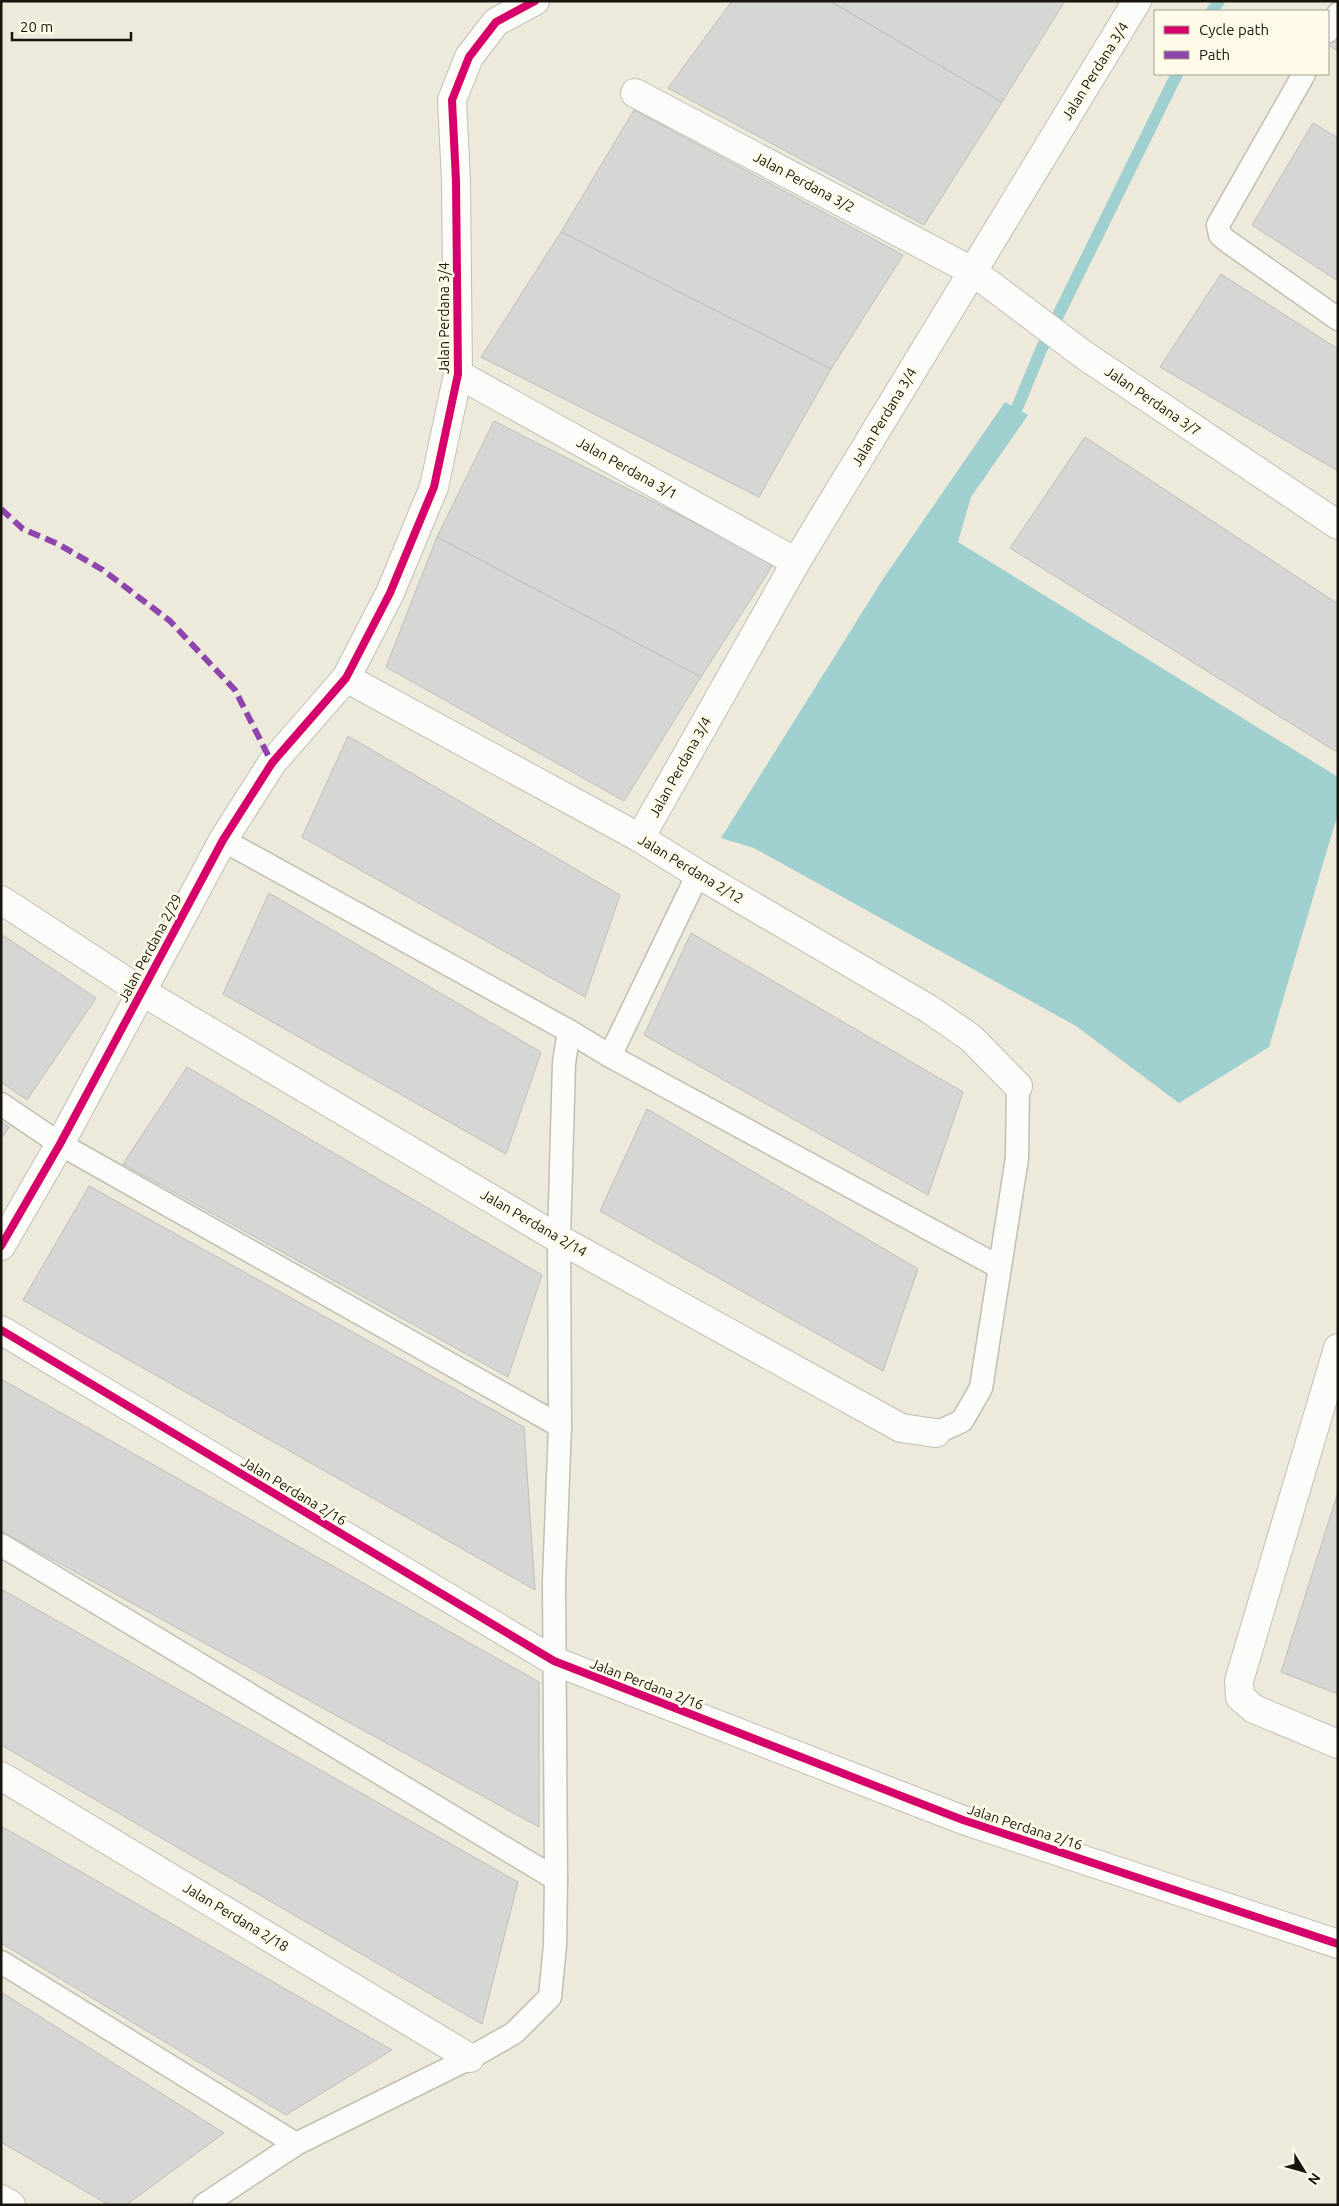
<svg xmlns="http://www.w3.org/2000/svg" width="1339" height="2206" font-family="Ubuntu,sans-serif">
<style>
.water{fill:#9fcfcf}
.lines{fill:none;stroke-linecap:round;stroke-linejoin:round}
.stream{stroke:#9fcfcf;stroke-width:12}
.building{fill:#d6d6d4;stroke:#bebdbb}
.lane-casing{stroke:#c0bfb4;stroke-width:25}
.street-casing{stroke:#c0bfb4;stroke-width:30}
.lane{stroke:#fcfcfa;stroke-width:22}
.street{stroke:#fcfcfa;stroke-width:28}
.quiet{stroke:#8e44ad;stroke-width:6;stroke-dasharray:12 6;stroke-linecap:butt}
.cycleway-casing{stroke:#fffbe8;stroke-width:11}
.cycleway{stroke:#d6006c;stroke-width:8}
.labels{text-anchor:middle;dominant-baseline:central;stroke-width:5;stroke-linejoin:round;paint-order:stroke}
.street-label{font-size:14px;fill:#17150d;stroke:#fffbe8}
</style>
<rect width="100%" height="100%" fill="#edeadc"/>
<!-- water -->
<path class="water" d="M1005 402 1028 415 971 497 958 542 1338 777V813L1269 1047 1179 1103 1076 1026 754 848 721 838 883 579Z"/>
<g class="lines">
<!-- stream -->
<g class="stream">
<path d="M1212 11 1219 1"/>
<path d="M1017 408 1041 350 1177 74"/>
</g>
</g>
<!-- building -->
<g class="building">
<path d="M732 1H830L1002 102 924 225 668 88Z"/>
<path d="M830 1H1065L1002 102Z"/>
<path d="M1338 28V51L1328 45Z"/>
<path d="M634 110 903 255 831 369 561 232Z"/>
<path d="M1313 123 1338 138V281L1252 225Z"/>
<path d="M561 232 831 369 759 497 481 357Z"/>
<path d="M1221 274 1338 349V471L1160 367Z"/>
<path d="M494 421 774 563 701 677 437 537Z"/>
<path d="M1085 437 1338 604V748L1335 751 1010 548Z"/>
<path d="M437 537 701 677 624 801 386 667Z"/>
<path d="M348 736 620 895 585 997 302 837Z"/>
<path d="M269 893 541 1052 506 1154 223 994Z"/>
<path d="M691 933 963 1092 928 1195 644 1035Z"/>
<path d="M1 934 96 998 27 1100 1 1082Z"/>
<path d="M187 1067 542 1275 508 1377 123 1164Z"/>
<path d="M647 1109 918 1269 883 1371 600 1211Z"/>
<path d="M1 1122 9 1127 1 1139Z"/>
<path d="M89 1186 524 1427 535 1590 23 1300Z"/>
<path d="M1 1379 539 1682V1827L1 1531Z"/>
<path d="M1338 1492V1694L1281 1672Z"/>
<path d="M1 1589 518 1882 482 2024 1 1745Z"/>
<path d="M1 1826 392 2050 286 2115 1 1943Z"/>
<path d="M1 1992 224 2133 126 2205H109L1 2142Z"/>
</g>
<g class="lines">
<defs>
<g id="lane">
<path d="M1328 31 1338 14"/>
<path d="M1304 74 1218 225 1220 235 1227 241 1338 319"/>
<path d="M569 1031 610 1056 999 1267"/>
<path d="M610 1056 698 874"/>
<path d="M1 1104 60 1144 560 1426"/>
<path d="M936 1433 962 1421 981 1388 1017 1158 1018 1086"/>
<path d="M1 1545 556 1879"/>
<path d="M1 1962 296 2144"/>
<path d="M204 2205 296 2144 470 2058 514 2033 550 1997 555 1945 556 1879 554 1581 560 1426 559 1239 564 1063 569 1031 223 840"/>
</g>
<g id="street">
<path d="M635 93 972 271 1084 355 1338 525"/>
<path d="M458 374 796 562"/>
<path d="M346 678 640 838 698 874 929 1009 971 1038 1018 1086"/>
<path d="M640 838 796 562 1137 1"/>
<path d="M1 900 141 991 559 1239 901 1428 936 1433"/>
<path d="M1 1246 60 1144 223 840 272 763 346 678 390 593 434 487 458 374 456 181 452 100 469 57 496 22 535 1"/>
<path d="M1 1330 554 1661 963 1820 1338 1944"/>
<path d="M1338 1348 1239 1681 1240 1697 1254 1709 1338 1744"/>
<path d="M1 1776 470 2058"/>
<path d="M1 2199 11 2205"/>
</g>
</defs>
<!-- lane casing -->
<use href="#lane" class="lane-casing"/>
<!-- street casing -->
<use href="#street" class="street-casing"/>
<!-- lane -->
<use href="#lane" class="lane"/>
<!-- street -->
<use href="#street" class="street"/>
<!-- quiet -->
<path class="quiet" d="M1 509 23 529 58 544 103 570 170 621 235 690 272 763"/>
<defs>
<g id="cycleway">
<path d="M1 1246 60 1144 223 840 272 763 346 678 390 593 434 487 458 374 456 181 452 100 469 57 496 22 535 1"/>
<path d="M1 1330 554 1661 963 1820 1338 1944"/>
</g>
</defs>
<!-- cycleway casing -->
<use href="#cycleway" class="cycleway-casing"/>
<!-- cycleway -->
<use href="#cycleway" class="cycleway"/>
</g>
<g class="labels">
<!-- street labels -->
<g class="street-label">
<text transform="translate(1095 71) rotate(-58)">Jalan Perdana 3/4</text>
<text transform="translate(804 182) rotate(28)">Jalan Perdana 3/2</text>
<text transform="translate(444 318) rotate(-90)">Jalan Perdana 3/4</text>
<text transform="translate(1153 401) rotate(34)">Jalan Perdana 3/7</text>
<text transform="translate(884 417) rotate(-59)">Jalan Perdana 3/4</text>
<text transform="translate(627 468) rotate(29)">Jalan Perdana 3/1</text>
<text transform="translate(680 767) rotate(-61)">Jalan Perdana 3/4</text>
<text transform="translate(691 869) rotate(31)">Jalan Perdana 2/12</text>
<text transform="translate(150 948) rotate(-62)">Jalan Perdana 2/29</text>
<text transform="translate(534 1223) rotate(30)">Jalan Perdana 2/14</text>
<text transform="translate(294 1491) rotate(31)">Jalan Perdana 2/16</text>
<text transform="translate(647 1684) rotate(21)">Jalan Perdana 2/16</text>
<text transform="translate(1025 1827) rotate(18)">Jalan Perdana 2/16</text>
<text transform="translate(236 1917) rotate(31)">Jalan Perdana 2/18</text>
</g>
</g>
<!-- border -->
<rect width="1339" height="2206" fill="none" stroke="#17150d" stroke-width="5"/>
<!-- legend -->
<rect x="1154" y="10" width="175" height="65" fill="#fffbe8" stroke="#a29f90"/>
<rect x="1164" y="26" width="25" height="8" fill="#d6006c" stroke="#a29f90"/>
<text x="1199" y="35" font-size="15" fill="#17150d">Cycle path</text>
<rect x="1164" y="51" width="25" height="8" fill="#8e44ad" stroke="#a29f90"/>
<text x="1199" y="60" font-size="15" fill="#17150d">Path</text>
<!-- north arrow -->
<g transform="translate(1304 2171) rotate(127)" stroke="#fffbe8" stroke-width="4" paint-order="stroke">
<path d="M0-4L9 19L0 12L-9 19Z" fill="#17150d"/>
<text y="-8" font-size="14" font-weight="bold" text-anchor="middle" fill="#17150d">N</text>
</g>
<!-- scale -->
<path d="M12 32v8h119v-8" fill="none" stroke="#17150d" stroke-width="2.5"/>
<text x="20" y="32" font-size="15" fill="#17150d" stroke="#fffbe8" stroke-width="4" paint-order="stroke">20 m</text>
</svg>
